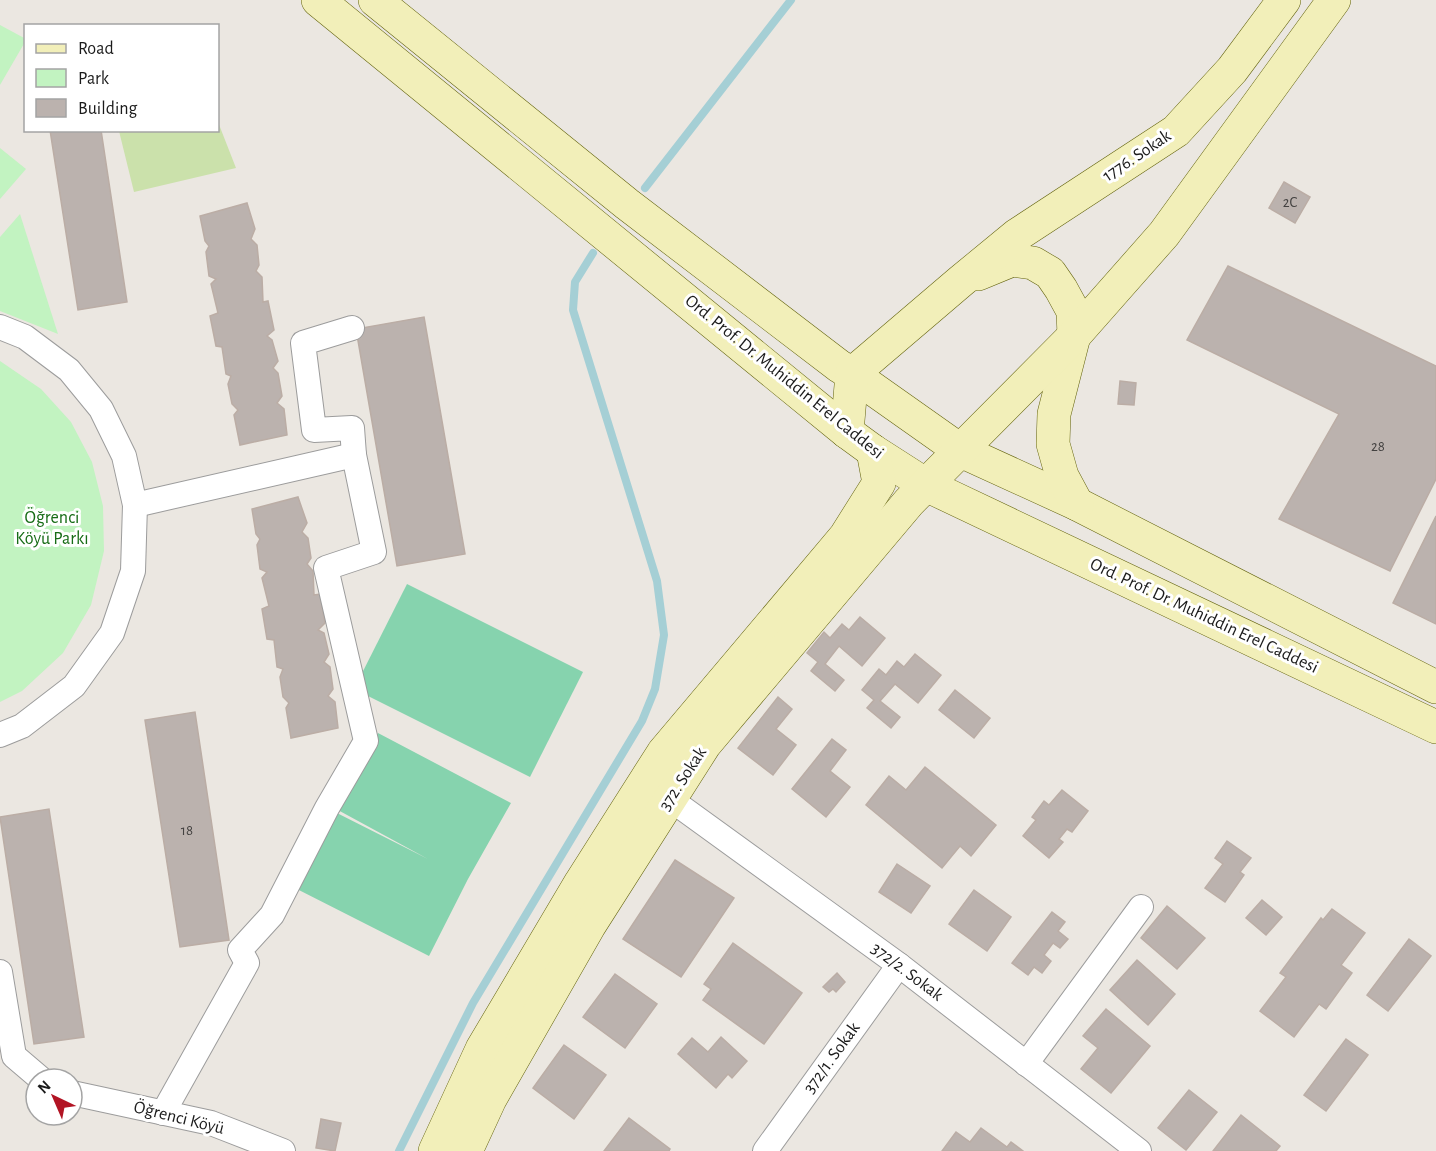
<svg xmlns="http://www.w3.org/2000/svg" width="1436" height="1151" font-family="'Alegreya Sans',sans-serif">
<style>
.grass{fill:#cbe1ab}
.park{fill:#c2f3c1}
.pitch{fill:#86d3ae}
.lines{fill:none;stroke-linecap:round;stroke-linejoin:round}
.stream{stroke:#a5cfd5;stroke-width:8}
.building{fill:#bbb2ae;stroke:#bbada5;stroke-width:1.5}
.street-casing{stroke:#9c9c9c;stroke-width:26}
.secondary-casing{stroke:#64640f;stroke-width:34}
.street{stroke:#fff;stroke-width:24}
.secondary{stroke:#f2efb9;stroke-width:33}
.labels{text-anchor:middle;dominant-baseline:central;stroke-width:6;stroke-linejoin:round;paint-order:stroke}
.number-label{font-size:15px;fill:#434140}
.street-label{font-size:18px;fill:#1b1b1b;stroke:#fff}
.park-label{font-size:18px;fill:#176c16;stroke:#fff}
</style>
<rect width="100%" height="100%" fill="#ebe7e1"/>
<!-- grass -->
<path class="grass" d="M218 122 236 168 134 192 119 131 218 130Z"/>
<!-- park -->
<g class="park">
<path d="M0 25 26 39 25 42 0 85Z"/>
<path d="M0 148 26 169 0 199Z"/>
<path d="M20 214 58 334 0 311V237Z"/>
<path d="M0 361 41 389 71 422 92 462 103 506 104 551 91 605 63 653 22 691 0 702Z"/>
</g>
<!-- pitch -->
<g class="pitch">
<path d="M407 584 583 672 530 777 354 689Z"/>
<path d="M378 733 511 803 468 879 429 956 287 884 327 808 428 859 336 809Z"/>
</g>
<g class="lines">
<!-- stream -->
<g class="stream">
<path d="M645 188 791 0"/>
<path d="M399 1151 473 1003 642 721 655 689 664 635 657 581 573 310 575 282 593 253"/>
</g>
</g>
<!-- building -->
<g class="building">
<path d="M50 130H101L127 302 78 310Z"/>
<path d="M1284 182 1310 197 1295 223 1269 208Z"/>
<path d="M247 203 255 229 251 239 257 245 259 265 256 271 262 277 263 302 268 301 274 330 267 336 272 340 278 361 273 368 278 373 282 396 277 403 284 409 287 435 240 445 234 415 238 410 232 404 228 384 231 376 226 374 222 347 216 346 210 316 218 313 211 284 216 279 209 276 206 252 209 246 205 241 200 216Z"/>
<path d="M1228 266 1436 366V479L1390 571 1279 519 1339 414 1187 340Z"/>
<path d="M424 317 465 554 397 566 356 329Z"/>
<path d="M1120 381 1136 383 1134 405 1118 404Z"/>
<path d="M298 497 307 523 302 532 308 538 311 558 307 564 313 571 314 595 320 594 325 623 318 630 324 633 329 654 324 662 330 667 333 689 328 696 335 702 338 728 291 738 286 708 289 703 283 697 280 677 283 669 277 667 274 640 267 639 262 609 269 606 262 578 267 572 260 569 257 545 260 539 256 534 252 509Z"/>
<path d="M1436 516V624L1393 603Z"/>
<path d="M860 617 885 638 862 666 839 646 825 664 844 680 835 691 811 671 818 662 807 653 824 632 830 638 842 624 849 630Z"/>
<path d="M915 654 941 675 918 703 895 684 880 701 900 717 891 728 867 708 874 700 862 690 879 669 886 675 897 661 904 667Z"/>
<path d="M955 690 990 718 974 738 939 710Z"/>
<path d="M778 697 792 709 776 729 796 745 773 775 738 748Z"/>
<path d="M195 712 229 940 180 947 145 720Z"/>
<path d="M832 739 846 750 830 771 850 787 826 817 792 789Z"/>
<path d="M925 767 996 825 971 856 960 846 942 868 866 805 889 776 906 790Z"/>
<path d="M1062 790 1088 811 1072 832 1067 829 1059 839 1063 842 1049 858 1023 836 1036 820 1032 817 1044 801 1049 805Z"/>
<path d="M49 809 84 1037 34 1044 0 817Z"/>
<path d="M1227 841 1251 858 1240 872 1244 875 1225 902 1205 888 1223 864 1215 858Z"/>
<path d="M675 860 734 898 681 977 623 939Z"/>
<path d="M897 864 930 886 911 913 879 892Z"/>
<path d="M974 890 1011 917 987 951 949 924Z"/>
<path d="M1262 900 1282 917 1266 935 1246 918Z"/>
<path d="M1167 906 1205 938 1177 969 1141 938Z"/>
<path d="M1332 909 1365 933 1341 965 1352 973 1326 1009 1319 1004 1294 1037 1260 1011 1286 977 1280 973 1321 918 1323 920Z"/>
<path d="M1052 912 1065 922 1058 931 1068 939 1060 948 1053 943 1044 955 1051 961 1042 973 1034 967 1028 975 1012 963Z"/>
<path d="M1409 939 1431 956 1388 1011 1367 995Z"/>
<path d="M733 943 802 993 764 1044 703 1000 711 989 704 984Z"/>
<path d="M1137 960 1175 994 1148 1025 1110 990Z"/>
<path d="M837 973 845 982 836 992 833 989 829 992 823 987Z"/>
<path d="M615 974 657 1004 625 1048 583 1017Z"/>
<path d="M1106 1009 1150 1046 1111 1093 1081 1069 1098 1048 1083 1036Z"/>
<path d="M721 1037 747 1061 732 1078 728 1074 716 1088 678 1054 692 1038 708 1052Z"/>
<path d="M1346 1039 1368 1055 1326 1111 1304 1095Z"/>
<path d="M564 1045 606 1075 574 1119 533 1088Z"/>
<path d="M1189 1090 1217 1112 1186 1150 1158 1128Z"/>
<path d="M1241 1115 1280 1146 1276 1151H1213Z"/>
<path d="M629 1118 670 1149 669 1151H604Z"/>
<path d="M321 1119 341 1123 335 1151 316 1148Z"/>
<path d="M981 1128 1007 1147 1011 1142 1023 1151H942L956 1132 970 1142Z"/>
</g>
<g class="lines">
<defs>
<g id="street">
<path d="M0 327 25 337 69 370 101 409 124 456 135 505 133 571 112 633 74 686 22 726 0 735"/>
<path d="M135 505 354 455"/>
<path d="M670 799 899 965 1139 1151"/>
<path d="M0 972 14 1056 41 1079"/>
<path d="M1026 1064 1141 907"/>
<path d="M72 1093 211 1123 283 1151"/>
<path d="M163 1113 247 963 240 950 272 915 327 808 366 741 326 568 374 552 354 455 352 428 314 430 303 343 352 328"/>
<path d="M765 1151 899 965"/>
</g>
<g id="secondary">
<path d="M318 0 847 432 873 451 926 485 1436 727"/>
<path d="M375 0 627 204 839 366 852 374 961 451 1077 504 1436 687"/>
<path d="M978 274 1012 260 1033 263 1050 273 1061 289 1073 311 1074 336 1054 414 1053 444 1062 476 1077 504"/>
<path d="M847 432 852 374 961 281 1017 235 1176 131 1232 70 1284 0"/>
<path d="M435 1151 482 1049 581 882 663 753 845 537 879 483 873 451"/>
<path d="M466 1151 490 1099 589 926 705 744 909 502 1074 336 1164 234 1334 0"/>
</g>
</defs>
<!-- street casing -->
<use href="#street" class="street-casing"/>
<!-- secondary casing -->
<use href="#secondary" class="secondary-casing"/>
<!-- street -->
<use href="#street" class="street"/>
<!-- secondary -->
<use href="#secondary" class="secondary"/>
</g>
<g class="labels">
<!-- number labels -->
<g class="number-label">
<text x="1290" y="202">2C</text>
<text x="1378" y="446">28</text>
<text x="187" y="830">18</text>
</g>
<!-- street labels -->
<g class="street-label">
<text transform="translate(1137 156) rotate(-34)">1776. Sokak</text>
<text transform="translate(784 377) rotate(39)">Ord. Prof. Dr. Muhiddin Erel Caddesi</text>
<text transform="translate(1204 616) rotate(25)">Ord. Prof. Dr. Muhiddin Erel Caddesi</text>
<text transform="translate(683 779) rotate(-57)">372. Sokak</text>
<text transform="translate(907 972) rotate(37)">372/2. Sokak</text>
<text transform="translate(832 1058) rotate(-54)">372/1. Sokak</text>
<text transform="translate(179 1118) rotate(14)">Öğrenci Köyü</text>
</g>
<!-- park labels -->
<g class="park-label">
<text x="52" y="518">Öğrenci<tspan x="52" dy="21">Köyü Parkı</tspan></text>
</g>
</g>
<!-- legend -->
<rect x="24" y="24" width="195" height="108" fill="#ffffff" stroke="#a4a4a4" stroke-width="1.5"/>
<rect x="36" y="44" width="30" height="9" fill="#f2efb9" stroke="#a4a4a4" stroke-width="1.5"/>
<text x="78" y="54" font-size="18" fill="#1b1b1b">Road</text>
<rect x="36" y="69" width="30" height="18" fill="#c2f3c1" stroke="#a4a4a4" stroke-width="1.5"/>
<text x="78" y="84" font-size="18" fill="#1b1b1b">Park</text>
<rect x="36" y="99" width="30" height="18" fill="#bbb2ae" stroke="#a4a4a4" stroke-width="1.5"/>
<text x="78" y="114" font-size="18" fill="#1b1b1b">Building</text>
<!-- north arrow -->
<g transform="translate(54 1097) rotate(316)"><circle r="28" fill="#ffffff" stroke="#a4a4a4" stroke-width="1.5"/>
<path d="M0-4.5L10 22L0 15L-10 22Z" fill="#b21424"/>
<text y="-9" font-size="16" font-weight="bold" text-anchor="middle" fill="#1b1b1b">N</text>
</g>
</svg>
